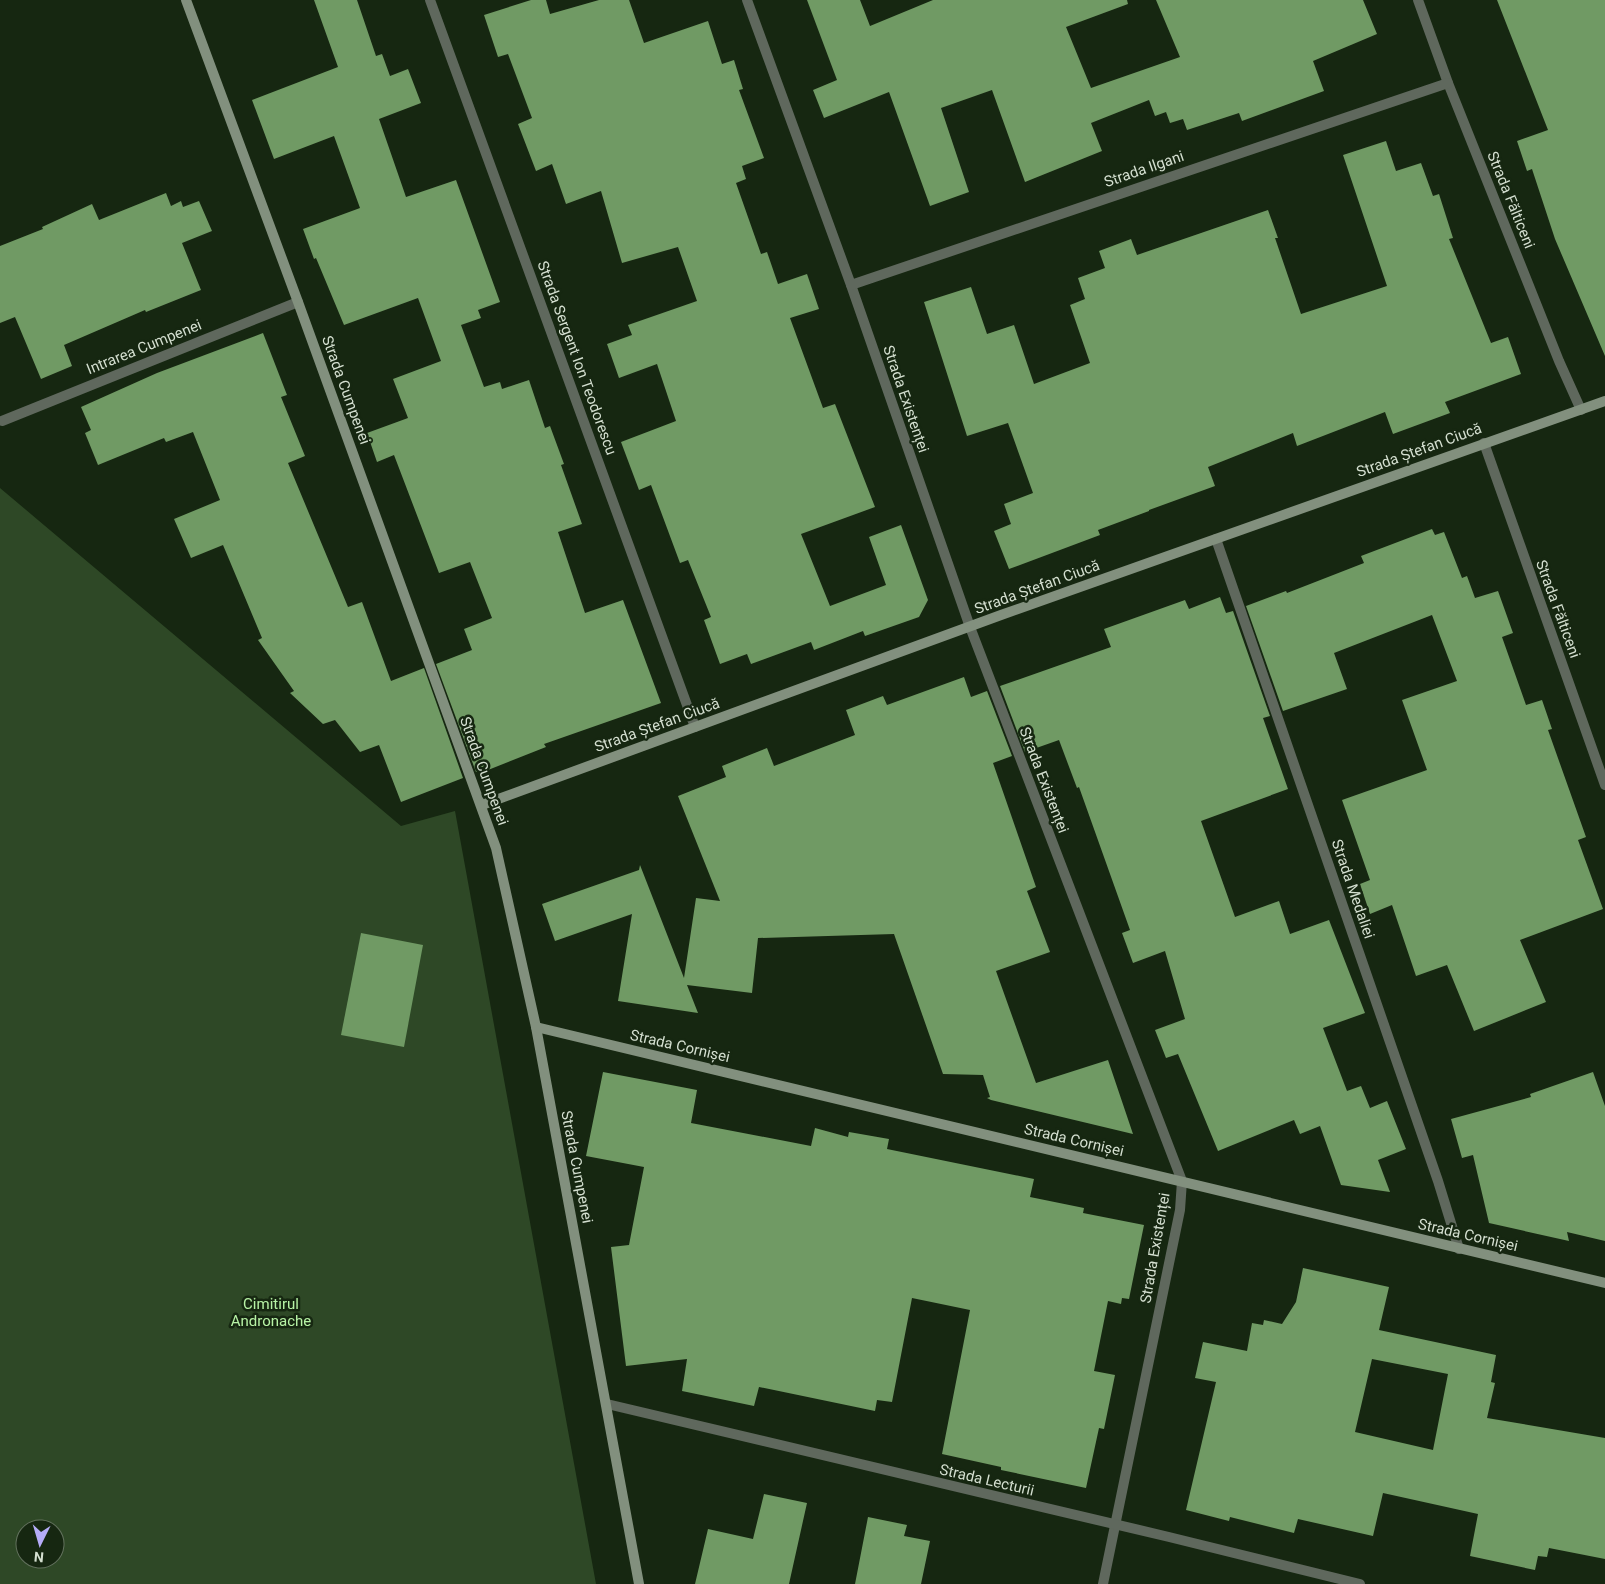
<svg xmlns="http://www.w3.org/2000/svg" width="1605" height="1584" font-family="Roboto,sans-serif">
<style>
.green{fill:#2e4826;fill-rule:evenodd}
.building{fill:#709a64;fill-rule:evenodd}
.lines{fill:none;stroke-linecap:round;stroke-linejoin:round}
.street{stroke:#5f685d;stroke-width:10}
.secondary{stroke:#82907e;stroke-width:10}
.labels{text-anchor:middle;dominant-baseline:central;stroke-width:5;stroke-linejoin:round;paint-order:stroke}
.street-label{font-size:15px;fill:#d4dfd0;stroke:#162711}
.park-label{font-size:15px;fill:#b7f3a5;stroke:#162711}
</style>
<rect width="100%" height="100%" fill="#162711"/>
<!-- green -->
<path class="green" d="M0 488 401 826 455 811 596 1584H0ZM25 1529H55V1559H25Z"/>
<!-- building -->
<g class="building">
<path d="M314 0H357L376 56 382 54 390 76 408 69 421 103 379 119 406 197 456 180 500 302 478 310 481 318 461 325 484 387 500 382 502 389 529 380 545 428 550 426 564 464 561 465 582 524 558 532 585 613 623 600 661 703 544 744 546 747 488 770V768L476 772 436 664 472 650 464 629 492 618 470 562 439 573 394 455 377 462 367 433 408 418 393 379 441 361 418 298 344 325 316 258 314 259 303 229 360 208 334 136 274 159 252 100 338 67Z"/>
<path d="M531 0H546L550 14 599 0H629L644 43 708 21 722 64 734 60 743 89 739 90 764 158 742 166 746 179 736 183 761 254 767 252 778 284 807 274 819 309 790 318 823 408 835 404 875 507 801 534 830 606 886 585 869 537 901 525 928 600 919 617 865 636 863 631 814 650 811 642 751 664 747 654 720 664 704 620 711 617 688 560 680 563 651 485 639 490 621 442 676 421 657 364 619 378 607 344 632 335 628 325 697 301 678 247 622 263 601 191 566 204 552 164 536 171 518 124 532 118 508 54 498 57 484 15Z"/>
<path d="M807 0H860L870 26 933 0H1127L1128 4 1066 27 1091 88 1180 57 1156 0H1363L1377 34 1313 61 1324 91 1242 121 1239 113 1187 130 1183 119 1170 123 1166 112 1155 116 1149 100 1091 123 1102 151 1025 182 992 90 941 108 969 192 930 206 889 92 824 118 813 90 837 80Z"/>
<path d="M1497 0H1605V356L1555 239 1532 169 1527 171 1517 141 1548 130Z"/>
<path d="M1386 141 1396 171 1421 163 1433 196 1439 194 1453 238 1449 239 1491 343 1508 337 1521 374 1445 402 1450 413 1393 434 1385 412 1297 446 1293 433 1208 467 1215 486 1149 510V511L1098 530 1100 535 1009 569 994 531 1011 524 1004 504 1033 493 1008 423 967 436 924 302 971 287 987 334 1014 325 1034 384 1090 363 1070 305 1085 299 1078 278 1105 268 1099 251 1131 239 1137 255 1268 210 1278 238H1275L1301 314 1387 286 1343 155Z"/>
<path d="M166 193 171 206 181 201 183 207 199 201 212 231 182 243 201 290 146 312 145 310 64 345 72 366 41 379 15 317 0 323V246L43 229 42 227 92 204 99 220Z"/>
<path d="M263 333 287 395 281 397 305 456 288 463 348 607 362 602 391 681 424 668 463 778 401 802 379 745 360 752 335 720 323 724 290 693 294 691 258 640 262 638 223 545 191 558 174 519 220 500 193 432 166 442 164 438 98 465 85 433 91 430 81 407 157 373Z"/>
<path d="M1432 529 1435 535 1444 532 1462 578 1467 576 1475 598 1498 591 1513 633 1502 637 1526 705 1542 700 1552 729 1548 730 1586 837 1578 840 1603 909 1520 940 1546 1002 1474 1031 1447 965 1416 976 1392 905 1370 914 1360 884 1370 880 1342 800 1427 770 1402 700 1457 681 1432 615 1334 653 1347 689 1283 711 1246 606 1286 591 1287 593 1364 563 1361 556Z"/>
<path d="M1220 597 1226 613 1233 611 1270 716 1263 718 1288 789 1201 821 1235 917 1279 901 1290 934 1329 920 1365 1013 1323 1028 1347 1091 1361 1086 1370 1108 1387 1101 1406 1149 1378 1160 1390 1192 1341 1185 1320 1126 1300 1134 1294 1120 1218 1151 1178 1054 1166 1058 1155 1030 1185 1019 1165 951 1133 963 1122 933 1130 930 1079 787 1077 788 1059 740 1025 752 1000 686 1111 647 1104 629 1185 600 1189 609Z"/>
<path d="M964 677 971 697 987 691 1012 756 993 763 1036 887 1027 891 1050 952 996 971 1036 1083 1108 1060 1133 1134 991 1100 987 1098 990 1097 983 1075 943 1074 894 934 758 938 752 993 687 985 698 1013 618 1001 632 914 555 941 542 904 639 870 640 865 684 978 696 898 720 901 678 796 726 777 722 766 767 748 774 766 855 735 846 710 883 696 887 705Z"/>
<path d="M361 933 423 945 404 1047 341 1035Z"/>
<path d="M603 1072 697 1090 691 1123 811 1146 815 1128 848 1137 849 1132 889 1139 887 1149 1034 1179 1030 1197 1084 1208 1083 1213 1144 1225 1129 1299 1122 1298 1121 1304 1108 1301 1094 1371 1115 1375 1104 1429 1099 1428 1086 1488 1001 1470V1467L942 1454 970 1310 912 1298 892 1402 877 1400 875 1411 759 1387 754 1406 682 1391 687 1359 626 1366 611 1247 629 1245 644 1167 586 1156Z"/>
<path d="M1593 1072 1605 1106V1241L1567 1232 1569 1241 1489 1223 1473 1155 1462 1158 1451 1119 1531 1097 1530 1094Z"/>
<path d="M1303 1268 1389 1287 1379 1330 1496 1355 1491 1382 1495 1383 1487 1418 1605 1438V1559L1549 1548 1547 1557 1538 1556 1535 1570 1470 1556 1478 1514 1383 1493 1373 1536 1298 1519 1294 1533 1230 1517 1229 1521 1186 1510 1216 1382 1195 1378 1203 1342 1247 1351 1252 1323 1263 1325 1264 1320 1282 1324 1296 1302ZM1372 1359 1448 1374 1433 1450 1355 1432Z"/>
<path d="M764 1494 807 1503 789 1584H695L708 1529 753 1539Z"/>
<path d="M868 1517 907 1525 904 1536 930 1541 921 1584H855Z"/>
</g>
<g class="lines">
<!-- street -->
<g class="street">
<path d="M430 0 695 727"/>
<path d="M747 0 851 285 970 627 1182 1181 1180 1210 1103 1584"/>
<path d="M1418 0 1448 83 1559 361 1581 410"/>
<path d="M851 285 1448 83"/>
<path d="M2 421 298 302"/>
<path d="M1484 443 1605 785"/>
<path d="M1216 539 1438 1181 1459 1249"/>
<path d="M607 1404 1169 1537 1360 1584"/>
</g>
<!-- secondary -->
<g class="secondary">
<path d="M186 0 298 302 496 848 536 1027 639 1584"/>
<path d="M482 805 1001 615 1605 401"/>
<path d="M536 1027 1605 1283"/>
</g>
</g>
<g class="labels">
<!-- street labels -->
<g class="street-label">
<text transform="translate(1144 169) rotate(-19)">Strada Ilgani</text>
<text transform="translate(1511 200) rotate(68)">Strada Fălticeni</text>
<text transform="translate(144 347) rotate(-22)">Intrarea Cumpenei</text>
<text transform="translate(577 358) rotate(70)">Strada Sergent Ion Teodorescu</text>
<text transform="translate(346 390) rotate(70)">Strada Cumpenei</text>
<text transform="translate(906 399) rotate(71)">Strada Existenței</text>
<text transform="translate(1419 450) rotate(-20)">Strada Ștefan Ciucă</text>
<text transform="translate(1037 587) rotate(-20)">Strada Ștefan Ciucă</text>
<text transform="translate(1558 609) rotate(70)">Strada Fălticeni</text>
<text transform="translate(657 725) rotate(-20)">Strada Ștefan Ciucă</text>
<text transform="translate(484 771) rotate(70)">Strada Cumpenei</text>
<text transform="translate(1044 780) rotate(69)">Strada Existenței</text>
<text transform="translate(1353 889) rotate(71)">Strada Medaliei</text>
<text transform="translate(680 1046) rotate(13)">Strada Cornișei</text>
<text transform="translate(1074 1140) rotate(13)">Strada Cornișei</text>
<text transform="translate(577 1167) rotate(79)">Strada Cumpenei</text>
<text transform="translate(1468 1235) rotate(13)">Strada Cornișei</text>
<text transform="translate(1155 1248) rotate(-80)">Strada Existenței</text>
<text transform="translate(987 1480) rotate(13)">Strada Lecturii</text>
</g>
<!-- park labels -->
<g class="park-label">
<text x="271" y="1304">Cimitirul<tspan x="271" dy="17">Andronache</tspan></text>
</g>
</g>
<!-- north arrow -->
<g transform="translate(40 1544) rotate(185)"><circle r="24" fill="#162711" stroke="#62715d"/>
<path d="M0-4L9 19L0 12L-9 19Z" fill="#b5acf8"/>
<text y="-8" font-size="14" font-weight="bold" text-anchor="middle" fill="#d4dfd0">N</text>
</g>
</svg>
